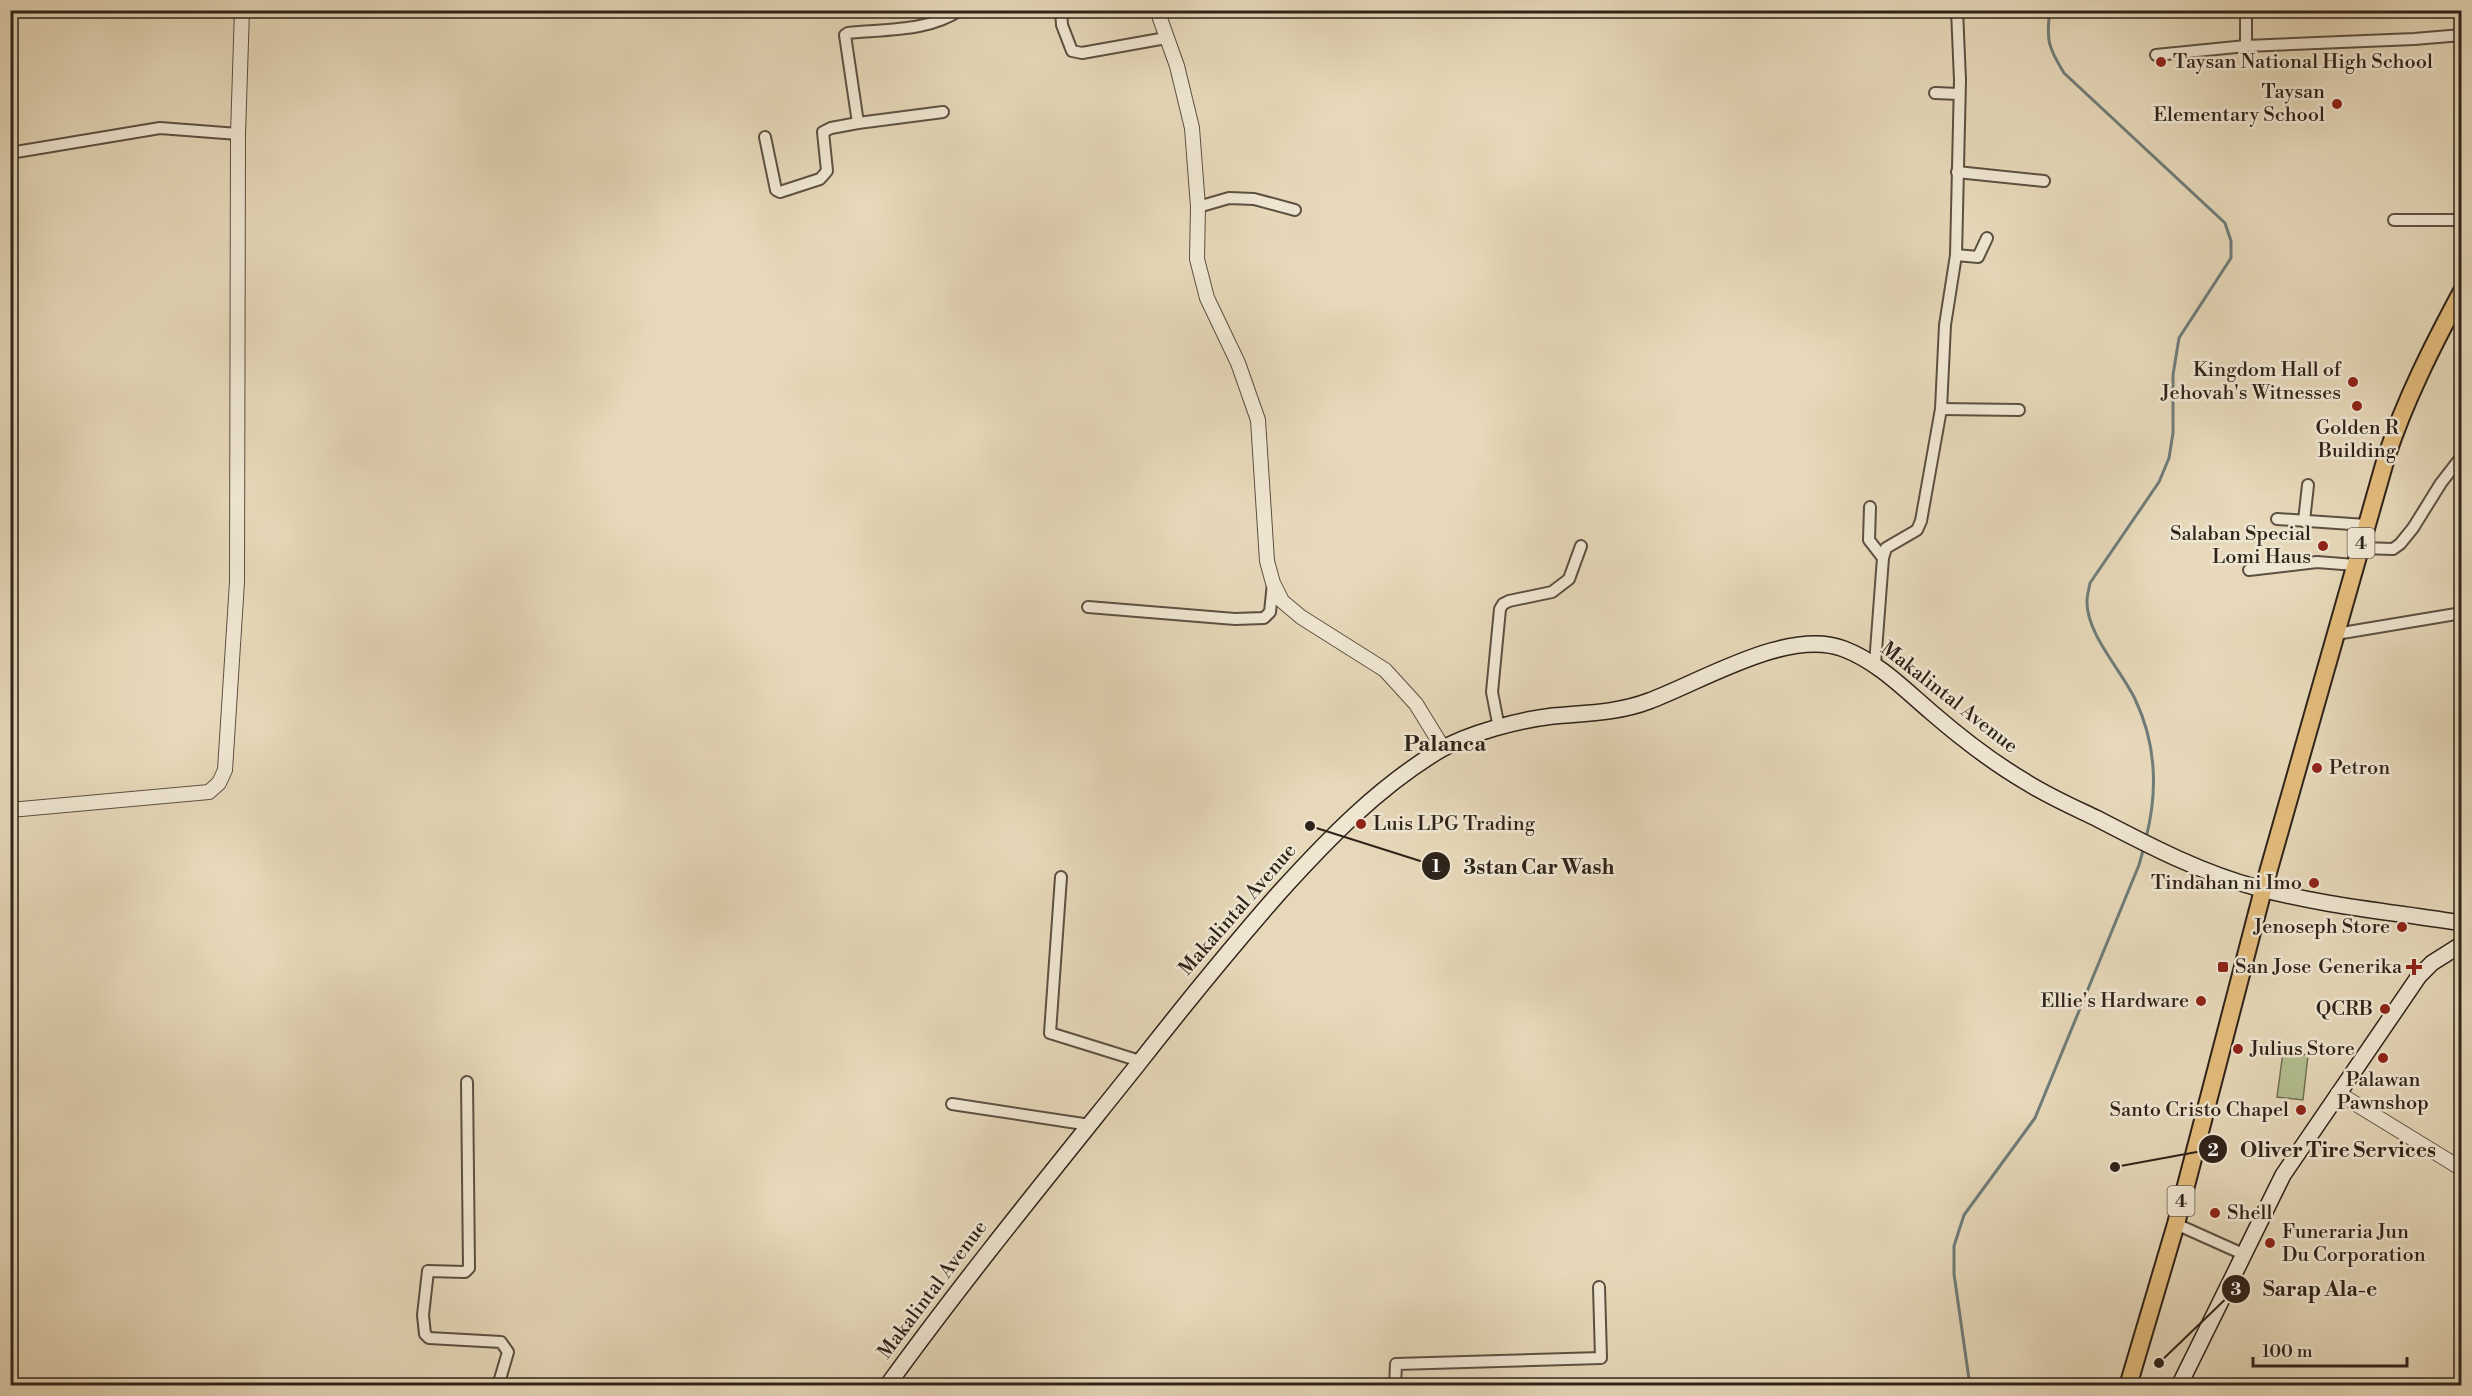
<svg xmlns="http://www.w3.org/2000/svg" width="2472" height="1396" font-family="'Libre Bodoni',serif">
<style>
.green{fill:#b3bf90;stroke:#717155;stroke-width:1.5}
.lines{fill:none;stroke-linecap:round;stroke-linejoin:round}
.stream{stroke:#6f7c78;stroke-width:3}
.minor-casing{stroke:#5d5042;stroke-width:14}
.tertiary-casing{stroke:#5d5042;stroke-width:16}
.secondary-casing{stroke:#2f231a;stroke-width:18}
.trunk-casing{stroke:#2f231a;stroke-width:20}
.minor{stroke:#efe6d2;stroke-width:10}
.tertiary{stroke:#efe6d2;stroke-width:14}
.secondary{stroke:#efe6d2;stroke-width:15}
.trunk{stroke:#e3bc7c;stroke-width:16}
.poi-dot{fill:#8f2418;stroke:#efe6d2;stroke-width:2}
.labels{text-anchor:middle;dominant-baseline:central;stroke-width:5;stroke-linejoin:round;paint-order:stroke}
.shield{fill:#efe6d2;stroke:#695e51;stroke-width:1.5}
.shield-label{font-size:18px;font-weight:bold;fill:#2f231a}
.poi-label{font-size:20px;fill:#2f231a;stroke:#efe6d2;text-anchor:end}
.street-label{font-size:20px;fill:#2f231a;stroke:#efe6d2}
.quarter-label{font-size:22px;font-weight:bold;fill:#2f231a;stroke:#efe6d2}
.leader{fill:none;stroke:#2f231a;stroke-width:2}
.callout-dot{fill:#2f231a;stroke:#efe6d2;stroke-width:2}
.mark-label{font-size:18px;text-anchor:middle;font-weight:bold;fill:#fff}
.callout-label{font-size:21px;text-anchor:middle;font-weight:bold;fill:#2f231a;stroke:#efe6d2;stroke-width:5;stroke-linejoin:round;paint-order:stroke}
</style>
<rect width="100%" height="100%" fill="#e6d8b9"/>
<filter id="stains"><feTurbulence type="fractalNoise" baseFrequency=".00333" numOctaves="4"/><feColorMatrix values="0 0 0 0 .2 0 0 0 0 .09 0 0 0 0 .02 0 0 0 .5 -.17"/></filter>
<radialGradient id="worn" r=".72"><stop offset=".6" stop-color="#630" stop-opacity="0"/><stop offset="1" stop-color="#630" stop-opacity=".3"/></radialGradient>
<!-- green -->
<path class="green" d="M2283 1052 2308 1055 2303 1100 2277 1097Z"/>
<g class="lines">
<!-- stream -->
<g class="stream">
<path d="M2050 10C2046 40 2048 47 2064 73L2225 223 2231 241V258L2179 338 2173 375V433L2169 458 2159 482 2090 583C2089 589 2087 595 2087 601 2086 633 2121 670 2135 699 2156 743 2158 791 2146 838"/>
<path d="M1970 1386 1954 1274V1246L1964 1215 2035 1118 2139 865 2144 847"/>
</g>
<defs>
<g id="minor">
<path d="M1061 10 1062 25 1072 51 1082 53 1166 38"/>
<path d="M2246 46V10"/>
<path d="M2156 55 2246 46 2414 39 2462 35"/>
<path d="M1935 93 1959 94"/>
<path d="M858 123 943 112"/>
<path d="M765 137 776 190 780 192 820 179 827 171 823 132 831 128 858 123 845 35 848 33C885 29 928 32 960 10"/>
<path d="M10 153 160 128 238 134"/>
<path d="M1957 172 2044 181"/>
<path d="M1198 207 1229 198 1254 199 1295 210"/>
<path d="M2394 220H2462"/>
<path d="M1956 255 1978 257 1987 238"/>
<path d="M1941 409 2019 410"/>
<path d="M1870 507 1869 540 1883 558"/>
<path d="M2277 519 2366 525"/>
<path d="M2304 521 2308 485"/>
<path d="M2360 548 2393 549 2400 544 2413 528 2441 483 2462 456"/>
<path d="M2249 570 2317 562 2355 565"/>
<path d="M1088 607 1235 619 1264 618 1270 612 1273 583"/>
<path d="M2336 634 2462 613"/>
<path d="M1875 664 1883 558 1886 548 1917 530 1921 521 1941 409 1945 325 1956 255 1960 80 1957 10"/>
<path d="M1499 728 1492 692 1500 609 1503 604 1509 601 1552 592 1569 579 1581 546"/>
<path d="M1061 877 1050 1033 1140 1061"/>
<path d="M467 1082 469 1268 465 1272 428 1271 423 1315 425 1334 429 1338 501 1342 508 1352 498 1386"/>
<path d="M952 1104 1090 1125"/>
<path d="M2176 1224 2243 1254"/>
<path d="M1395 1386 1396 1364 1601 1358 1599 1287"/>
</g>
<g id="tertiary">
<path d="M1157 10 1177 66 1192 128 1198 207 1197 259 1207 298 1238 363 1258 420 1267 561 1273 583 1282 601 1301 617 1385 670 1416 704 1443 748"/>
<path d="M10 810 209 792 219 783 225 770 237 582 238 134 242 10"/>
<path d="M2338 1093 2462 1169"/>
</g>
<g id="secondary">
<path d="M887 1386C966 1277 1051 1173 1135 1068 1182 1008 1229 950 1279 893 1327 840 1378 787 1440 750 1469 733 1519 720 1553 716 1585 713 1618 713 1649 701 1701 682 1789 627 1844 649 1878 662 1904 689 1931 712 1961 738 1992 762 2026 782 2048 796 2073 807 2096 818 2148 845 2201 873 2258 888 2324 906 2394 912 2462 923"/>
<path d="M2179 1386 2283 1175 2419 976 2432 963 2462 944"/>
</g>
<path id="trunk" d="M2128 1386 2176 1224 2263 890 2386 458C2405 400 2433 345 2462 291"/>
</defs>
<!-- minor casing -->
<use href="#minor" class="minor-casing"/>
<!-- tertiary casing -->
<use href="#tertiary" class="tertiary-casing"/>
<!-- secondary casing -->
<use href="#secondary" class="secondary-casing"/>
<!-- trunk casing -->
<use href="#trunk" class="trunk-casing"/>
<!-- minor -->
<use href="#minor" class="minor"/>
<!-- tertiary -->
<use href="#tertiary" class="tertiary"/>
<!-- secondary -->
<use href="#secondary" class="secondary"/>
<!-- trunk -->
<use href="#trunk" class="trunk"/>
</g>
<!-- markers -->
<g class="poi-dot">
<circle cx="2161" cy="62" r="6"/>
<circle cx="2337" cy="104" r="6"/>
<circle cx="2353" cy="382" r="6"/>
<circle cx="2357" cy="406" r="6"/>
<circle cx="2323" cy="546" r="6"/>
<circle cx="2317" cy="768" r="6"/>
<circle cx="1361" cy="824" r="6"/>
<circle cx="2314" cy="883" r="6"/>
<circle cx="2402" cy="927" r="6"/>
<rect x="2217" y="961" width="12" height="12" rx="3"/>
<path d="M2411 958h6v6h6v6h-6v6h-6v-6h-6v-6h6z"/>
<circle cx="2201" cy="1001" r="6"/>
<circle cx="2385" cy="1009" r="6"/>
<circle cx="2238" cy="1049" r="6"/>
<circle cx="2383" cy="1058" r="6"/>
<circle cx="2301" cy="1110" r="6"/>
<circle cx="2215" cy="1213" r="6"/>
<circle cx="2270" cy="1243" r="6"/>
</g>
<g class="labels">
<!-- shield labels -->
<g class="shield">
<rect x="2347.5" y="528" width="27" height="30" rx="4.5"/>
<rect x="2167.5" y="1186" width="27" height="30" rx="4.5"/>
</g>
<g class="shield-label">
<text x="2361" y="543">4</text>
<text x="2181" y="1201">4</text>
</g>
<!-- poi labels -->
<g class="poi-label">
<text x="2173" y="62" text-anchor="start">Taysan National High School</text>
<text x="2325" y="92">Taysan<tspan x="2325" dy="23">Elementary School</tspan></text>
<text x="2341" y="370">Kingdom Hall of<tspan x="2341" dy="23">Jehovah's Witnesses</tspan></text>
<text x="2357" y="428" text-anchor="middle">Golden R<tspan x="2357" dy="23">Building</tspan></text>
<text x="2311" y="534">Salaban Special<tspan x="2311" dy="23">Lomi Haus</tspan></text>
<text x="2329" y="768" text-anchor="start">Petron</text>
<text x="1373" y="824" text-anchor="start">Luis LPG Trading</text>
<text x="2302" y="883">Tindahan ni Imo</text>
<text x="2390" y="927">Jenoseph Store</text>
<text x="2235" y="967" text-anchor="start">San Jose</text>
<text x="2402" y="967">Generika</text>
<text x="2189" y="1001">Ellie's Hardware</text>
<text x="2373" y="1009">QCRB</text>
<text x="2250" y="1049" text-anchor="start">Julius Store</text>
<text x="2383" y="1080" text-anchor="middle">Palawan<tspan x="2383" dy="23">Pawnshop</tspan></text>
<text x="2289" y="1110">Santo Cristo Chapel</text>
<text x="2227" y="1213" text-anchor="start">Shell</text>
<text x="2282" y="1232" text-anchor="start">Funeraria Jun<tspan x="2282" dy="23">Du Corporation</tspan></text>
</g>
<!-- street labels -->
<g class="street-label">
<text transform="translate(1949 698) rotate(38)">Makalintal Avenue</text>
<text transform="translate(1238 910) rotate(-49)">Makalintal Avenue</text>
<text transform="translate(933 1290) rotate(-53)">Makalintal Avenue</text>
</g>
<!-- quarter labels -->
<g class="quarter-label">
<text x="1445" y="744">Palanca</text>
</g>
</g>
<!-- callouts -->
<path class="leader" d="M1310 826L1436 866M2115 1167L2213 1149M2159 1363L2236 1289"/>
<g class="callout-dot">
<circle cx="1310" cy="826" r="6"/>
<circle cx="2115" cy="1167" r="6"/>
<circle cx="2159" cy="1363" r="6"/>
<circle cx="1436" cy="866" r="15"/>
<circle cx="2213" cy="1149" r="15"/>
<circle cx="2236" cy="1289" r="15"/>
</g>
<g class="mark-label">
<text x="1436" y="872">1</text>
<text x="2213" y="1156">2</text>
<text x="2236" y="1295">3</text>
</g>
<g class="callout-label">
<text x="1539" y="874">3stan Car Wash</text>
<text x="2338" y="1157">Oliver Tire Services</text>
<text x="2320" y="1296">Sarap Ala-e</text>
</g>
<!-- margin -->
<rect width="2472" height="1396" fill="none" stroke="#e6d8b9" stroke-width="36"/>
<rect x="12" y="12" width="2448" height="1372" fill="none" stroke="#2f231a" stroke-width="3"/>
<rect x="18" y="18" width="2436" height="1360" fill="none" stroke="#2f231a" stroke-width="1.5"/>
<!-- scale -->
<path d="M2253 1357v9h154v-9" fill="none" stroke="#2f231a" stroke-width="3"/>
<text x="2262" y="1357" font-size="18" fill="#2f231a" stroke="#efe6d2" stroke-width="4.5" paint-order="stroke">100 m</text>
<rect width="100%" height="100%" filter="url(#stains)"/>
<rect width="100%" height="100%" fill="url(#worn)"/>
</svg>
